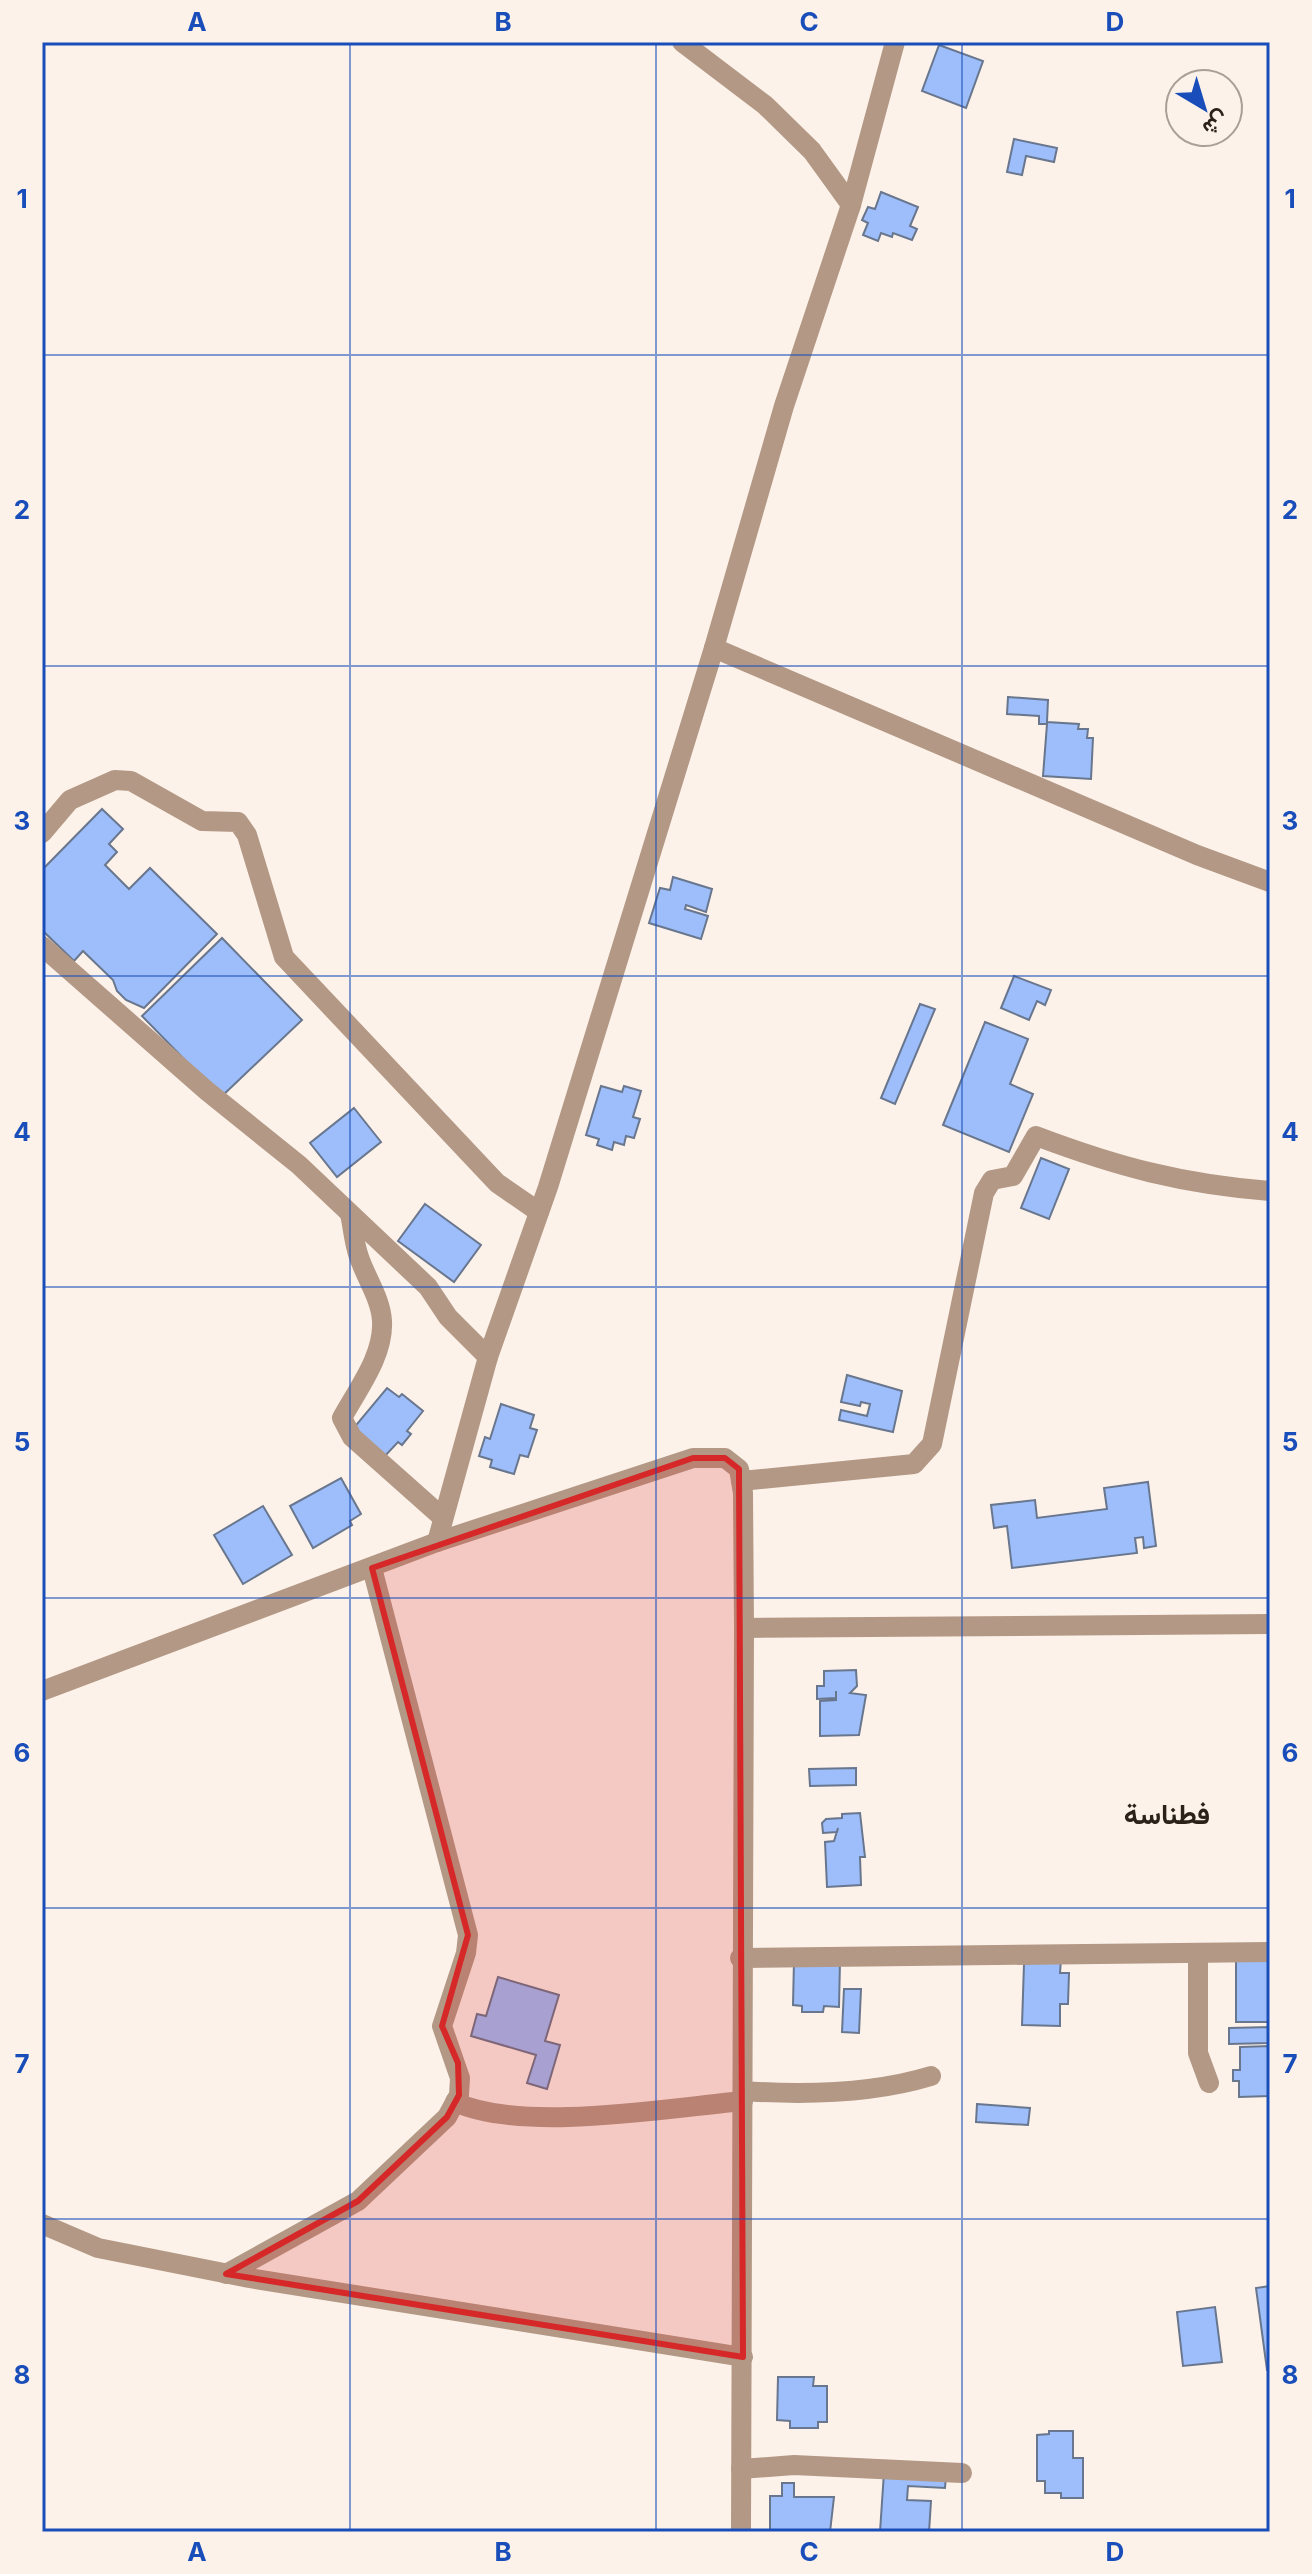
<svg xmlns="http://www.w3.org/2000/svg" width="1312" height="2574" font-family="Inter,Vazirmatn,sans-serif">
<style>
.building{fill:#9dbefa;stroke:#68768e;stroke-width:2}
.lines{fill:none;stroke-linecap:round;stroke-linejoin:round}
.minor{stroke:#b39985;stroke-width:20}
.marked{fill:#d62828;fill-opacity:0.2;stroke:#d62828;stroke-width:6;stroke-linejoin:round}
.grid{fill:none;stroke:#194eba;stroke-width:2;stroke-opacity:0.55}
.labels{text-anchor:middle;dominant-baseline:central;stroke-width:6;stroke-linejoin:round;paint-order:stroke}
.district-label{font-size:28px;font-weight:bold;fill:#2b221a;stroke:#fdf2ea}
.neatline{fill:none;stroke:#194eba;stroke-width:3}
.grid-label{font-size:26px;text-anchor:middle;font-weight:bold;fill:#194eba}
</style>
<rect width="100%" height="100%" fill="#fdf2ea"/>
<!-- building -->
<g class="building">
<path d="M939 45 983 61 966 108 922 91Z"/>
<path d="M1014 139 1057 148 1054 162 1026 156 1022 175 1007 172Z"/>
<path d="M881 192 918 207 910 226 917 229 912 240 893 233 892 237 881 233 878 241 863 235 868 223 862 220 868 207 875 209Z"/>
<path d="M1008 697 1048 700 1047 722 1079 724 1078 729H1088L1087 738H1093L1091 779 1043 776 1047 724H1039V716L1007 714Z"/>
<path d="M102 809 123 829 109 844 117 852 105 865 129 889 150 868 217 934 144 1008 126 1000 117 991 113 980 83 951 74 961 42 930V870Z"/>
<path d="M673 877 712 889 706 912 686 905 685 909 708 916 701 939 649 923 660 888 670 890Z"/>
<path d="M222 938 302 1020 221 1097 142 1016Z"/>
<path d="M1014 976 1051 990 1045 1005 1037 1001 1029 1020 1001 1008Z"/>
<path d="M920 1004 935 1009 895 1104 881 1098Z"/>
<path d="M985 1022 1028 1039 1010 1084 1033 1094 1009 1152 943 1125Z"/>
<path d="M601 1086 622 1092 624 1086 641 1091 633 1117 640 1119 634 1138 626 1136 624 1145 614 1142 612 1150 597 1145 599 1139 586 1135Z"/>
<path d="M354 1108 381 1142 337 1177 310 1143Z"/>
<path d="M1041 1158 1069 1169 1049 1219 1021 1208Z"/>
<path d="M425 1204 481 1245 454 1282 398 1241Z"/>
<path d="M847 1375 902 1391 893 1432 839 1420 841 1410 867 1416 870 1404 861 1402 860 1406 841 1402Z"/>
<path d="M387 1388 399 1397 402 1394 423 1411 407 1431 411 1434 402 1445 398 1442 385 1456 352 1430Z"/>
<path d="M501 1404 534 1415 530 1428 537 1430 528 1457 520 1455 514 1474 490 1467 492 1460 479 1456 485 1437 490 1439Z"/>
<path d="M341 1478 361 1514 350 1521 352 1525 313 1548 290 1506Z"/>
<path d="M1148 1482 1156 1546 1144 1548 1143 1537 1135 1538 1137 1553 1012 1568 1007 1526 994 1528 991 1505 1035 1500 1037 1518 1107 1509 1104 1488Z"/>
<path d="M263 1506 292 1555 243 1584 214 1535Z"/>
<path d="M856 1670 857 1686 850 1693 866 1695 859 1735 820 1736V1701L836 1700V1691V1698L817 1699V1686H824V1671Z"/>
<path d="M856 1768V1785L810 1786 809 1769Z"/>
<path d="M860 1813 865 1857H860L861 1885 827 1887 825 1842 834 1841 838 1828 837 1832 823 1833 822 1823 826 1819 842 1818V1814Z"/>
<rect x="1236" y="1957" width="34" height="65"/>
<path d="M1061 1959 1060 1973H1069L1068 2004H1060V2026L1022 2025 1024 1964Z"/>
<path d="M794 1960 840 1961 839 2007 824 2006 823 2012H802V2006L793 2005Z"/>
<path d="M498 1977 559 1995 545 2041 560 2045 547 2089 527 2083 536 2055 471 2036 477 2014 486 2016Z"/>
<path d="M844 1989H861L859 2033 842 2032Z"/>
<path d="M1270 2027V2043L1229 2044V2028Z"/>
<path d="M1270 2046V2096L1239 2097V2081H1233V2070H1240V2047Z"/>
<path d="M977 2104 1030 2108 1028 2125 976 2122Z"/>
<path d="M1270 2286V2370H1267L1256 2288Z"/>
<path d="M1215 2307 1222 2362 1183 2366 1177 2312Z"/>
<path d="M778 2377H814L813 2386H827V2422H818V2428H790V2421L777 2420Z"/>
<path d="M1049 2431H1073V2458H1083V2498H1061V2493H1045V2481H1037V2435L1049 2434Z"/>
<path d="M884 2472 946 2476 945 2488 908 2486 907 2500 931 2501 929 2532H880Z"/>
<path d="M782 2483H794V2497H834L830 2532H770V2496H782Z"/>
</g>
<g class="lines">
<!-- minor -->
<g class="minor">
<path d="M682 42 765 105 812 151 851 205"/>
<path d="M714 648 1197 855 1270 882"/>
<path d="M42 833 70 800 115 780 131 781 202 821 238 822 247 835 284 957 497 1183 539 1212"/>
<path d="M42 946 207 1091 299 1165 428 1287 448 1317 488 1357"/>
<path d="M350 1214C353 1228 354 1243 359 1257 366 1278 381 1299 382 1321 384 1356 357 1390 342 1418L352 1437 442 1517"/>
<path d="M741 1481 914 1464 932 1444 984 1193 992 1180 1013 1176 1036 1136C1118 1167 1182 1184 1270 1191"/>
<path d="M437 1542 488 1357 548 1187 714 648 784 406 851 205 895 42"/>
<path d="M744 1628 1270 1624"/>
<path d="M42 1691 437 1542 693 1458H725L739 1469 743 1493 744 1628 741 2532"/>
<path d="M1198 1953V2053L1209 2083"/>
<path d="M740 1958 1270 1952"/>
<path d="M743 2091C803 2095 872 2094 931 2076"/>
<path d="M455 2102C522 2133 668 2108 743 2101"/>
<path d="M42 2224 98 2248 249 2278 743 2357"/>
<path d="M226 2274 358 2201 447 2117 459 2095 460 2078 442 2026 466 1953 468 1935 372 1568"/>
<path d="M741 2469 794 2465 962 2473"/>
</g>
</g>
<!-- marked area -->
<path class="marked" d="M693 1458H725L739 1469 743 2357 226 2274 358 2201 447 2117 459 2095 458 2063 442 2026 468 1935 372 1568Z"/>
<!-- grid -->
<path class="grid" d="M350 42V2532M656 42V2532M962 42V2532M42 355H1270M42 666H1270M42 976H1270M42 1287H1270M42 1598H1270M42 1908H1270M42 2219H1270"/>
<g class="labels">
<!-- district labels -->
<g class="district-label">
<text x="1167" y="1814">فطناسة</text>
</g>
</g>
<!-- border -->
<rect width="1312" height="2574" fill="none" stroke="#fdf2ea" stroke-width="88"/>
<!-- north arrow -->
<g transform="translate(1204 108) rotate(142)"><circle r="38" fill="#fdf2ea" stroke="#a99f97" stroke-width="2"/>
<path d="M0-6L14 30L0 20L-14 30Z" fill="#194eba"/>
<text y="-12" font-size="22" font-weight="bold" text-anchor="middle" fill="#2b221a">ش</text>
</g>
<rect x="44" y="44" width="1224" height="2486" class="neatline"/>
<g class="grid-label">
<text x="197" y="31">A</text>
<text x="503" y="31">B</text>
<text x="809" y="31">C</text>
<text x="1115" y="31">D</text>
<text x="22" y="208">1</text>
<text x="1290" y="208">1</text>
<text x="22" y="519">2</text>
<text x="1290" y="519">2</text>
<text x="22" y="830">3</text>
<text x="1290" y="830">3</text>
<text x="22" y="1141">4</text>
<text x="1290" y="1141">4</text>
<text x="22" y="1451">5</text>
<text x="1290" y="1451">5</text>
<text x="22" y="1762">6</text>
<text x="1290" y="1762">6</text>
<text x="22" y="2073">7</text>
<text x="1290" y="2073">7</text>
<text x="22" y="2384">8</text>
<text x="1290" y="2384">8</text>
<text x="197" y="2561">A</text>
<text x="503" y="2561">B</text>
<text x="809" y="2561">C</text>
<text x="1115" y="2561">D</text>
</g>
</svg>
